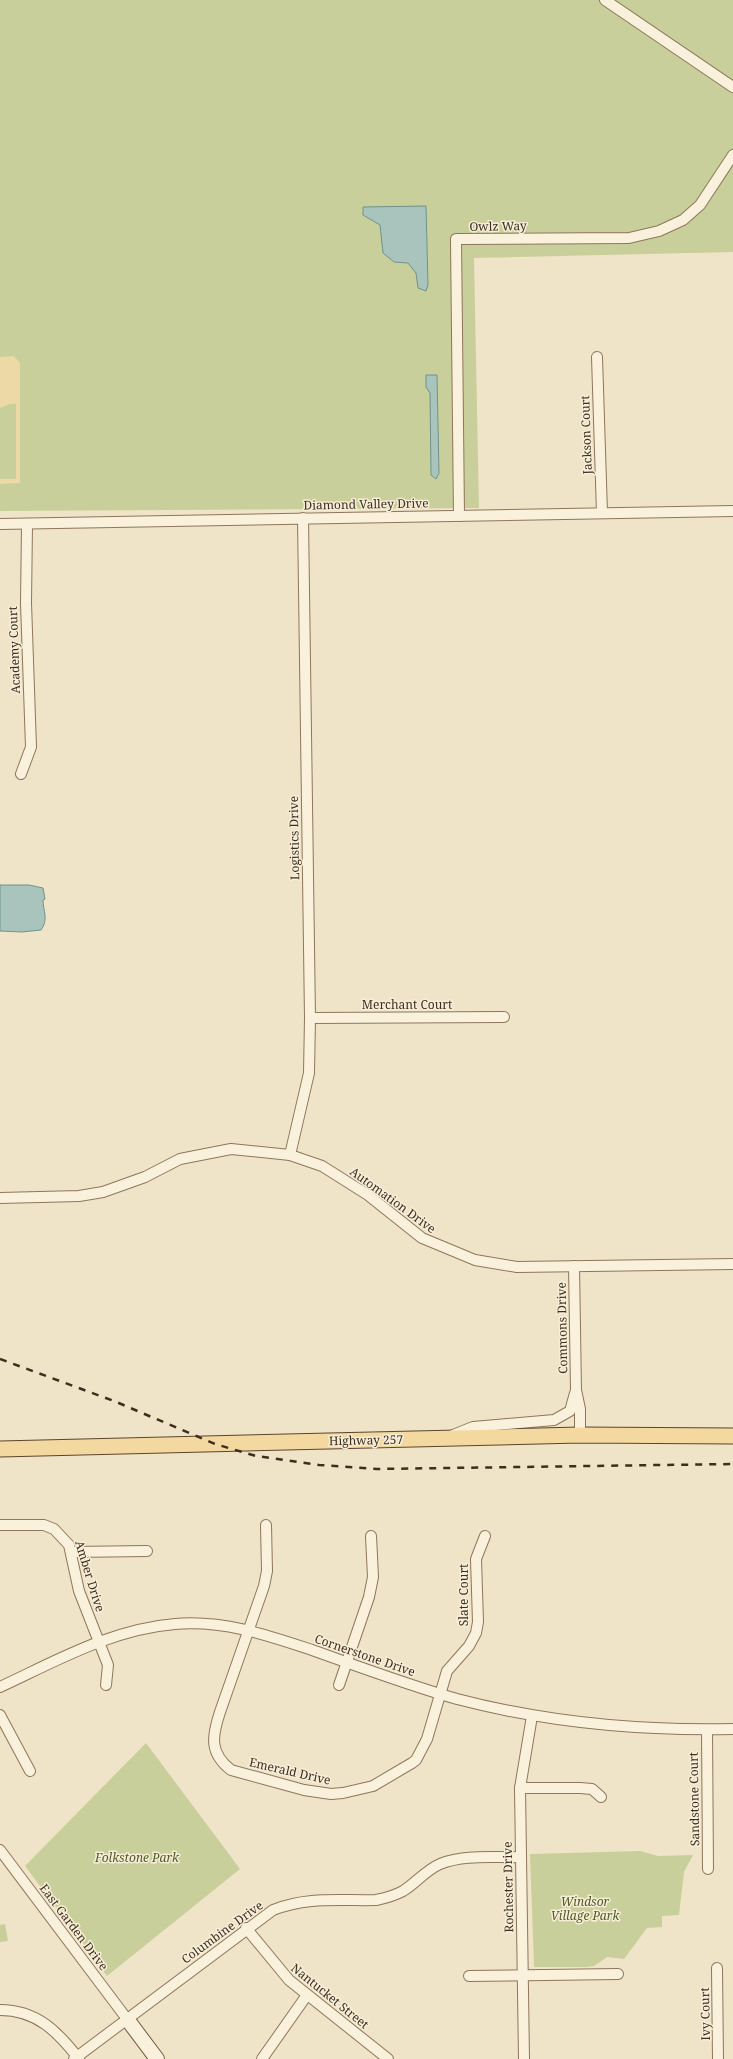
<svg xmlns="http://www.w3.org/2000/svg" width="733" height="2059" font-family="'Noto Serif',serif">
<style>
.green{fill:#c9cf9b}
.sand{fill:#ecd9a5}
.water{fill:#a9c4bc;stroke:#6f938a}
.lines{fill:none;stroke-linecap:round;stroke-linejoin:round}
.street-casing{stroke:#8d765c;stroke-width:12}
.secondary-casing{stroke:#6f573f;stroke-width:16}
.primary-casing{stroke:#5b4430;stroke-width:17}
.street{stroke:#faf1dc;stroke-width:10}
.secondary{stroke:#faf1dc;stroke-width:14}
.primary{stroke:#f3d9a0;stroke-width:15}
.rail{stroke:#3d2e20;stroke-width:2.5;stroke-dasharray:7 7;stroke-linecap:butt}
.labels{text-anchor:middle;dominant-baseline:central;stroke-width:3;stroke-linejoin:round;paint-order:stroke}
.street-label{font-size:12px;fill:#3d2e20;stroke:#f7eed8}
.park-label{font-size:12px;font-style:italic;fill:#4d5a26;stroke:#f7eed8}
</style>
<rect width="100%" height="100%" fill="#f0e4c8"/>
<!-- green -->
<g class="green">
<path d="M0 0H733V252L474 258 479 508 0 511Z"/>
<path d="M146 1743 240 1869 107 1976 25 1866Z"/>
<path d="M640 1851 658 1856 693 1855 684 1872 679 1915 662 1916V1927L647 1928 624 1959 607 1957 594 1966 587 1967H534L530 1854Z"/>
<path d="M5 1924 8 1941 0 1942V1925Z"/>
</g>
<!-- sand -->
<path class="sand" d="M14 356 20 363V483L0 484V479H16V404H10L0 408V357Z"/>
<!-- water -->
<g class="water">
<path d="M426 206 428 285 426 291 418 288 416 273 408 263 394 262 383 253 380 225 363 215V207Z"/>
<path d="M426 375H437L439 473 436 479 431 475 430 393 426 387Z"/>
<path d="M0 885H29L43 888 45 899 43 900C43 911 49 919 41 930L22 932 0 931Z"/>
</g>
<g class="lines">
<defs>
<g id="street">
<path d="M605 0 733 87"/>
<path d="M597 357 602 513"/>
<path d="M459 516 456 239 629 238 659 231 683 220 700 205 733 155"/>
<path d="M0 524 733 511"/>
<path d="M21 774 31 747 26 603 27 524"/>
<path d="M310 1018 504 1017"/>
<path d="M290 1155 309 1073 310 1018 303 518"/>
<path d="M0 1198 79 1196 103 1192 145 1177 180 1159 231 1149 290 1155 322 1166 368 1195 422 1238 475 1260 517 1267 733 1264"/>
<path d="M574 1266 576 1390 580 1409V1435"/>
<path d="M453 1435 473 1427 554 1420 570 1411 575 1393"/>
<path d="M0 1525H44L54 1529 69 1545 79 1591 108 1665 106 1685"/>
<path d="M266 1525 267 1571 264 1586 220 1712C212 1736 209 1753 231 1770L304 1790 331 1794 343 1793 373 1786 412 1763 416 1760 427 1739 447 1671 469 1646 476 1633 478 1622 476 1559 485 1536"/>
<path d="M72 1552 147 1551"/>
<path d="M339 1685 369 1597 373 1577 371 1536"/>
<path d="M0 1687C56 1661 112 1629 175 1624 224 1620 267 1635 312 1650 360 1667 408 1685 457 1699 549 1723 638 1731 733 1729"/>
<path d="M0 1715 30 1771"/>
<path d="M707 1730 708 1869"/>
<path d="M520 1788H580L592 1789 601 1797"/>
<path d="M0 1850 127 2019"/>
<path d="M246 1928 289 1980 388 2059"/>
<path d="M717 1968 718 2059"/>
<path d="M469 1976 618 1974"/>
<path d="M0 2010C37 2010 58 2032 79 2059"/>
<path d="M74 2059 273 1910C307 1896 341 1901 376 1900 386 1898 394 1896 403 1891 416 1883 426 1870 440 1864 464 1854 495 1858 521 1857"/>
<path d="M262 2059 307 1995"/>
<path d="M524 2059 520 1788 532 1716"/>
</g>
<path id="secondary" d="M127 2019 157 2059"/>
<path id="primary" d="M0 1449 580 1435 733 1436"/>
</defs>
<!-- street casing -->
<use href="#street" class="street-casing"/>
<!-- secondary casing -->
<use href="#secondary" class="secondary-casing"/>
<!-- primary casing -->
<use href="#primary" class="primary-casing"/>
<!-- street -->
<use href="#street" class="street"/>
<!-- secondary -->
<use href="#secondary" class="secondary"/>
<!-- primary -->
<use href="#primary" class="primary"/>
<!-- rail -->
<path class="rail" d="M0 1359 114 1401 215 1444 256 1456 319 1465 377 1469 733 1464"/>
</g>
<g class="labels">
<!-- street labels -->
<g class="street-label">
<text transform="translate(498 226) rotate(-1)">Owlz Way</text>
<text transform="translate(586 435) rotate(-92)">Jackson Court</text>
<text transform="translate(366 504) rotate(-1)">Diamond Valley Drive</text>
<text transform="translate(14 650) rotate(-92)">Academy Court</text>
<text transform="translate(294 838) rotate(-91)">Logistics Drive</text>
<text x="407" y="1004">Merchant Court</text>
<text transform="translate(393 1200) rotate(36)">Automation Drive</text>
<text transform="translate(562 1328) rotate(-91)">Commons Drive</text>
<text transform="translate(366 1440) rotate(-1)">Highway 257</text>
<text transform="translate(90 1576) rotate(73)">Amber Drive</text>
<text transform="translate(463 1595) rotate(-90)">Slate Court</text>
<text transform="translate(365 1655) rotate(19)">Cornerstone Drive</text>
<text transform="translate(290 1771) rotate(13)">Emerald Drive</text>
<text transform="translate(694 1799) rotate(-91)">Sandstone Court</text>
<text transform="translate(508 1887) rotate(-91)">Rochester Drive</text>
<text transform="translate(74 1927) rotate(53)">East Garden Drive</text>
<text transform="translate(222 1932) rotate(-36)">Columbine Drive</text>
<text transform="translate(330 1996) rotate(39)">Nantucket Street</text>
<text transform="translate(705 2014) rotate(-91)">Ivy Court</text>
</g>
<!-- park labels -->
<g class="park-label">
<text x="137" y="1857">Folkstone Park</text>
<text x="585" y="1901">Windsor<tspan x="585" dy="14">Village Park</tspan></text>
</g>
</g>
</svg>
